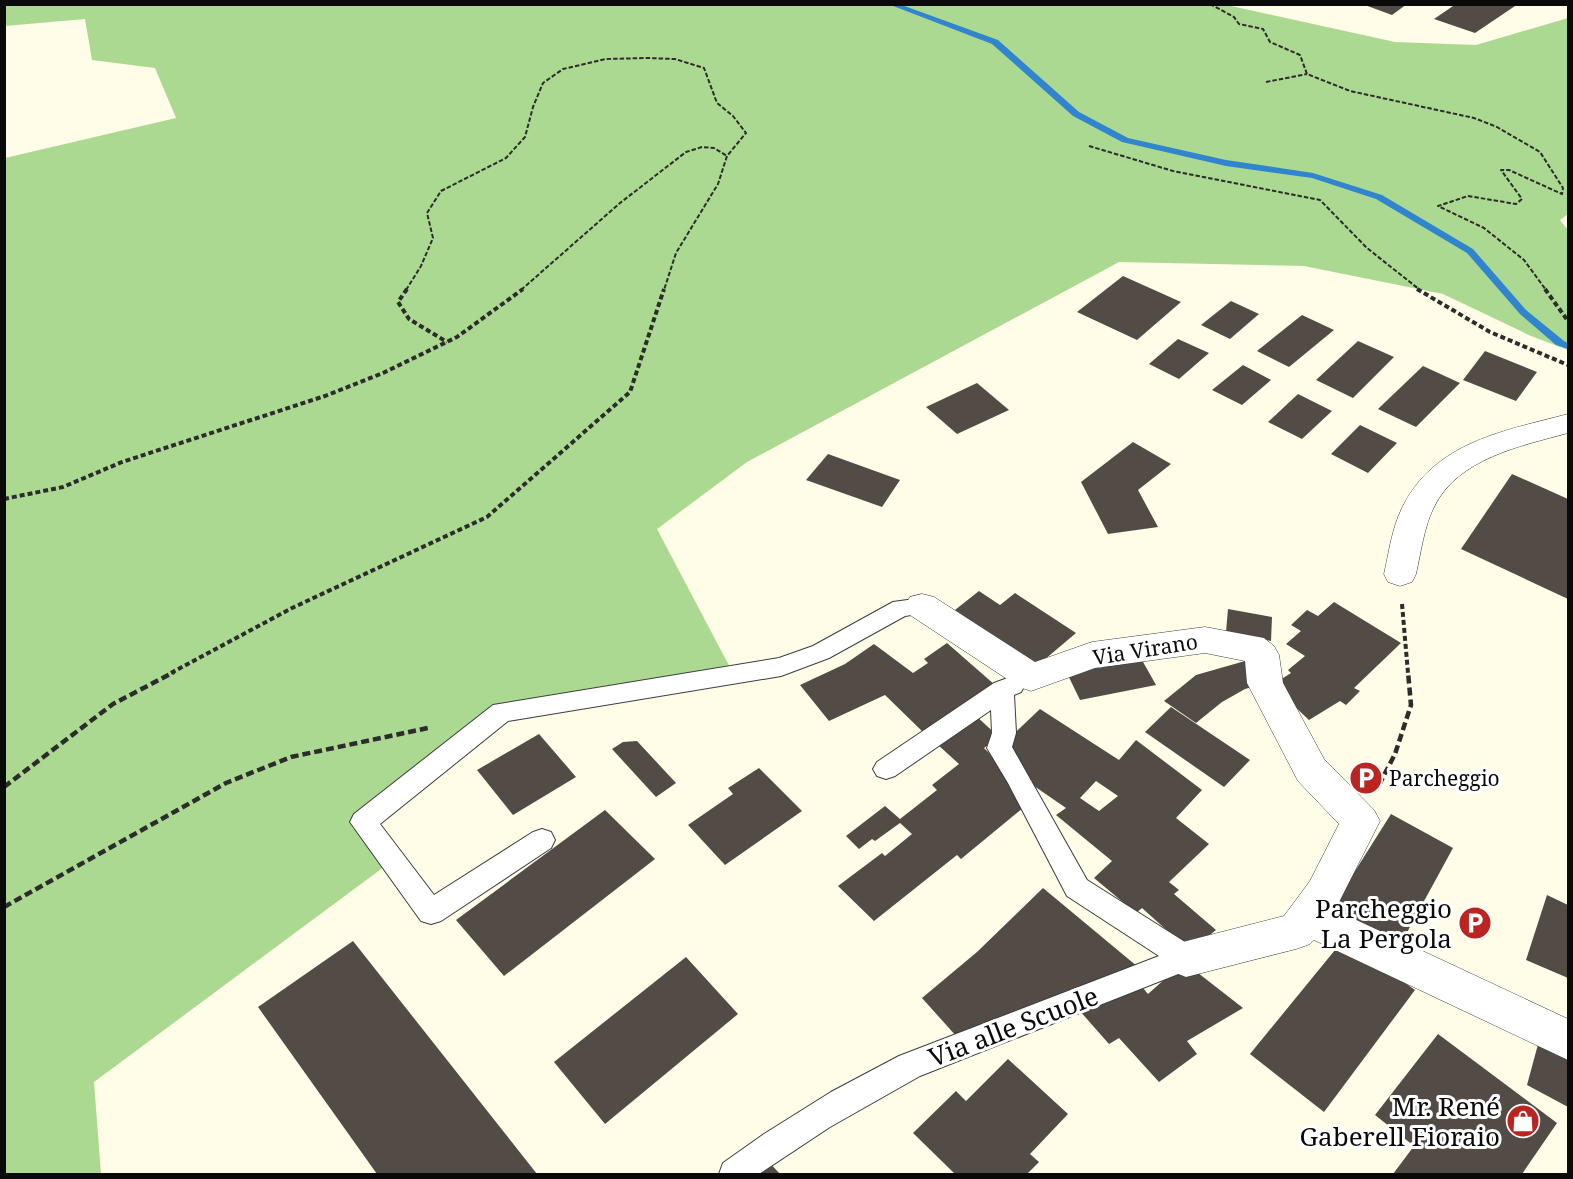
<svg xmlns="http://www.w3.org/2000/svg" width="1573" height="1179" font-family="'Noto Serif',serif">
<style>
.forest{fill:#acd991}
.lines{fill:none;stroke-linecap:round;stroke-linejoin:round}
.stream{fill:#3185cf;fill-rule:evenodd}
.building{fill:#534c46;fill-rule:evenodd}
.service-casing{stroke:#3d3d3d;stroke-width:2}
.minor-casing{stroke:#3d3d3d;stroke-width:1}
.path-far2{stroke:#2c2c2c;stroke-width:2;stroke-dasharray:4.5 2;stroke-linecap:butt}
.path-far1{stroke:#2c2c2c;stroke-width:4;stroke-dasharray:5 3;stroke-linecap:butt}
.path{stroke:#2c2c2c;stroke-width:4.5;stroke-dasharray:8 4;stroke-linecap:butt}
.service{fill:#fff;fill-rule:evenodd}
.minor{fill:#fff;fill-rule:evenodd}
.labels{text-anchor:middle;dominant-baseline:central;stroke-width:6;stroke-linejoin:round;paint-order:stroke}
.street-label{font-size:21px;fill:#0a0a0a;stroke:#fff}
.poi-label{font-size:21px;fill:#0a0a0a;stroke:#fff;text-anchor:start}
.near-poi-label{font-size:26px;fill:#0a0a0a;stroke:#fff;text-anchor:end}
.near-street-label{font-size:26px;fill:#0a0a0a;stroke:#fff}
</style>
<rect width="100%" height="100%" fill="#fffce7"/>
<!-- forest -->
<path class="forest" d="M5 4H1222L1395 42 1476 45 1568 18V214L1560 220 1568 230V350L1531 336 1443 294 1304 266 1119 262 747 462 657 529 734 675 502 712 363 822 392 861 94 1082 101 1174H5V158L176 118 155 68 92 60 85 19 5 26Z"/>
<g class="lines">
<!-- stream -->
<path class="stream" d="M888 4H899L998 40 1079 112 1128 138 1226 160 1313 173 1382 195 1473 249 1526 310 1564 341 1568 343V349L1556 345 1520 314 1467 253 1376 199 1312 178 1226 166 1122 142 1073 116 992 44Z"/>
</g>
<!-- building -->
<g class="building">
<path d="M1362 4H1407L1392 15Z"/>
<path d="M1456 4H1518L1475 33 1434 19Z"/>
<path d="M1123 276 1181 302 1137 340 1077 312Z"/>
<path d="M1231 301 1259 314 1230 339 1201 325Z"/>
<path d="M1302 315 1334 330 1289 367 1257 351Z"/>
<path d="M1178 339 1209 353 1179 379 1149 364Z"/>
<path d="M1358 341 1394 357 1353 398 1316 380Z"/>
<path d="M1485 351 1537 372 1516 401 1463 380Z"/>
<path d="M1243 365 1271 380 1242 405 1212 390Z"/>
<path d="M1423 366 1460 383 1416 427 1378 409Z"/>
<path d="M977 383 1009 410 957 434 926 407Z"/>
<path d="M1298 394 1332 411 1302 439 1268 422Z"/>
<path d="M1360 425 1397 443 1368 473 1331 454Z"/>
<path d="M1133 442 1171 464 1138 490 1158 527 1108 534 1081 482Z"/>
<path d="M828 454 900 480 882 507 806 480Z"/>
<path d="M1512 474 1568 499V599L1461 549Z"/>
<path d="M979 591 1000 605 1015 593 1076 633 1037 666 955 610Z"/>
<path d="M1334 602 1401 643 1354 688 1360 691 1346 705 1340 701 1309 720 1272 685 1291 673 1288 670 1305 656 1286 644 1301 631 1291 625 1307 610 1318 616Z"/>
<path d="M1228 609 1272 617 1271 641 1226 632Z"/>
<path d="M947 643 995 685 924 733 885 695 829 721 800 685 845 664 874 644 913 673 928 663 924 659Z"/>
<path d="M1138 653 1156 685 1080 700 1064 667Z"/>
<path d="M1245 661 1263 684 1245 689 1222 702 1196 723 1164 701 1196 675Z"/>
<path d="M1171 707 1250 760 1224 787 1145 732Z"/>
<path d="M1040 709 1119 760 1136 740 1202 790 1176 818 1209 844 1169 882 1179 890 1174 894 1216 930 1190 951 1142 908 1136 913 1094 878 1112 861 1056 815 1066 808 1021 777 1000 747ZM1096 781 1118 796 1099 811 1080 798Z"/>
<path d="M975 715 999 737 984 748 1016 780 1029 803 961 859 957 855 874 921 838 886 882 853 885 856 912 834 900 823 875 841 872 839 859 849 846 836 885 806 900 819 937 790 932 785 959 764 937 744Z"/>
<path d="M539 734 576 777 513 815 477 770Z"/>
<path d="M637 741 676 783 656 797 612 749 623 742Z"/>
<path d="M759 768 802 811 725 865 688 825 733 794 728 788Z"/>
<path d="M605 810 655 859 504 976 456 920Z"/>
<path d="M1391 814 1453 848 1393 958 1326 917Z"/>
<path d="M1043 888 1138 967 957 1037 922 998 977 952Z"/>
<path d="M1547 895 1568 905V978L1526 960Z"/>
<path d="M1344 939 1415 990 1324 1112 1250 1054Z"/>
<path d="M353 941 537 1174H377L258 1007Z"/>
<path d="M686 957 738 1014 605 1124 554 1062Z"/>
<path d="M1184 962 1243 1008 1187 1041 1197 1054 1159 1082 1119 1038 1109 1044 1079 1010 1137 981 1148 994Z"/>
<path d="M1438 1034 1557 1123 1522 1174H1393L1414 1146 1375 1115Z"/>
<path d="M1540 1037 1568 1051V1107L1527 1085Z"/>
<path d="M1008 1059 1068 1114 1030 1154 1039 1162 1027 1174H955L913 1133 956 1091 966 1101Z"/>
<path d="M767 1160 780 1174H751Z"/>
</g>
<g class="lines">
<defs>
<g id="service">
<path d="M922 598 930 600 933 606 930 612 905 616 829 658 781 676 508 721 380 824 434 895 533 832 542 829 551 832 555 840 551 848 441 921 431 924 421 921 350 822 354 814 493 705 779 658 813 646 893 602Z"/>
<path d="M1013 676 1021 678 1025 685 1021 692 1014 695 1016 733 1012 747 1087 880 1196 949 1200 958 1196 967 920 1076 830 1127 759 1174H719L723 1163 764 1134 831 1092 899 1056 1159 956 1067 896 1008 783 987 748 992 733 991 710 895 776 886 779 877 776 873 769 877 762 994 683Z"/>
</g>
<g id="minor">
<path d="M1568 414V433C1521 446 1458 458 1434 507 1424 527 1421 552 1416 574L1412 582 1400 586 1388 582 1384 574C1389 552 1392 528 1402 508 1434 442 1504 431 1568 414Z"/>
<path d="M922 594 934 597 1035 662 1092 642 1205 627 1264 638 1274 646 1279 655 1283 683 1324 759 1374 810 1380 821 1335 910 1568 1019V1060L1314 940 1310 944 1296 949 1186 977 1171 971 1165 958 1171 945 1284 916 1310 881 1339 824 1298 781 1247 683 1245 661 1205 653 1095 668 1031 691 1019 687 910 615 905 606 910 597Z"/>
</g>
</defs>
<!-- service casing -->
<use href="#service" class="service-casing"/>
<!-- minor casing -->
<use href="#minor" class="minor-casing"/>
<!-- path-far2 -->
<g class="path-far2">
<path d="M1210 4 1234 17 1239 24 1263 29 1270 42 1300 55 1307 74 1350 91 1474 118 1497 127 1540 152 1563 188 1562 194 1509 170H1501L1522 199 1516 204 1468 196 1438 206 1484 228 1524 260 1546 290"/>
<path d="M1266 82 1307 74"/>
<path d="M1089 146 1173 171 1320 200 1367 248 1420 290"/>
<path d="M406 290 421 266 433 238 427 213 441 191 506 158 525 137 533 107 543 83 563 69 606 59 647 58 675 59 704 68 717 103 733 116 746 133 727 156 718 184 676 253 664 290"/>
<path d="M521 290 620 203 686 152 702 147 714 148 727 156"/>
</g>
<!-- path-far1 -->
<g class="path-far1">
<path d="M407 289 398 302 409 319 447 342"/>
<path d="M1417 289 1490 332 1568 365"/>
<path d="M1545 289 1568 321"/>
<path d="M4 499 63 487 122 462 325 396 383 373 457 337 523 289"/>
<path d="M1402 604 1408 673"/>
<path d="M171 673 292 608 487 517 630 392 664 289"/>
</g>
<!-- path -->
<g class="path">
<path d="M1379 785 1395 754 1411 705 1408 672"/>
<path d="M4 787 113 704 174 672"/>
<path d="M4 907 226 783 291 757 428 728"/>
</g>
<!-- service -->
<use href="#service" class="service"/>
<!-- minor -->
<use href="#minor" class="minor"/>
</g>
<!-- icons -->
<defs>
<symbol id="parking-disc" viewBox="-11 -11 22 22"><circle r="9.5" fill="#bb2521" stroke="#fff"/><path d="M-3.5-5.5H1a3.5 3.5 0 0 1 0 7H-1V5.5H-3.5ZM-1-3.4V-.6H.8a1.4 1.4 0 0 0 0-2.8Z" fill="#fff"/></symbol>
<symbol id="shop-disc" viewBox="-11 -11 22 22"><circle r="9.5" fill="#bb2521" stroke="#fff"/><path d="M-5-2.5h2.3a2.7 3.5 0 0 1 5.4 0H5L5.5 6h-11ZM-1.5-2.5h3a1.5 2.3 0 0 0-3 0Z" fill="#fff"/></symbol>
</defs>
<g fill-rule="evenodd">
<use href="#parking-disc" x="1347" y="759" width="38" height="38"/>
<use href="#parking-disc" x="1456" y="904" width="38" height="38"/>
<use href="#shop-disc" x="1504" y="1102" width="38" height="38"/>
</g>
<g class="labels">
<!-- street labels -->
<g class="street-label">
<text transform="translate(1145 649) rotate(-9)">Via Virano</text>
</g>
<!-- poi labels -->
<g class="poi-label">
<text x="1389" y="778">Parcheggio</text>
</g>
<!-- near-poi labels -->
<g class="near-poi-label">
<text x="1452" y="908">Parcheggio<tspan x="1452" dy="30">La Pergola</tspan></text>
<text x="1500" y="1106">Mr. René<tspan x="1500" dy="30">Gaberell Fioraio</tspan></text>
</g>
<!-- near-street labels -->
<g class="near-street-label">
<text transform="translate(1013 1026) rotate(-21)">Via alle Scuole</text>
</g>
</g>
<!-- border -->
<rect width="1573" height="1179" fill="none" stroke="#0a0a0a" stroke-width="12"/>
</svg>
